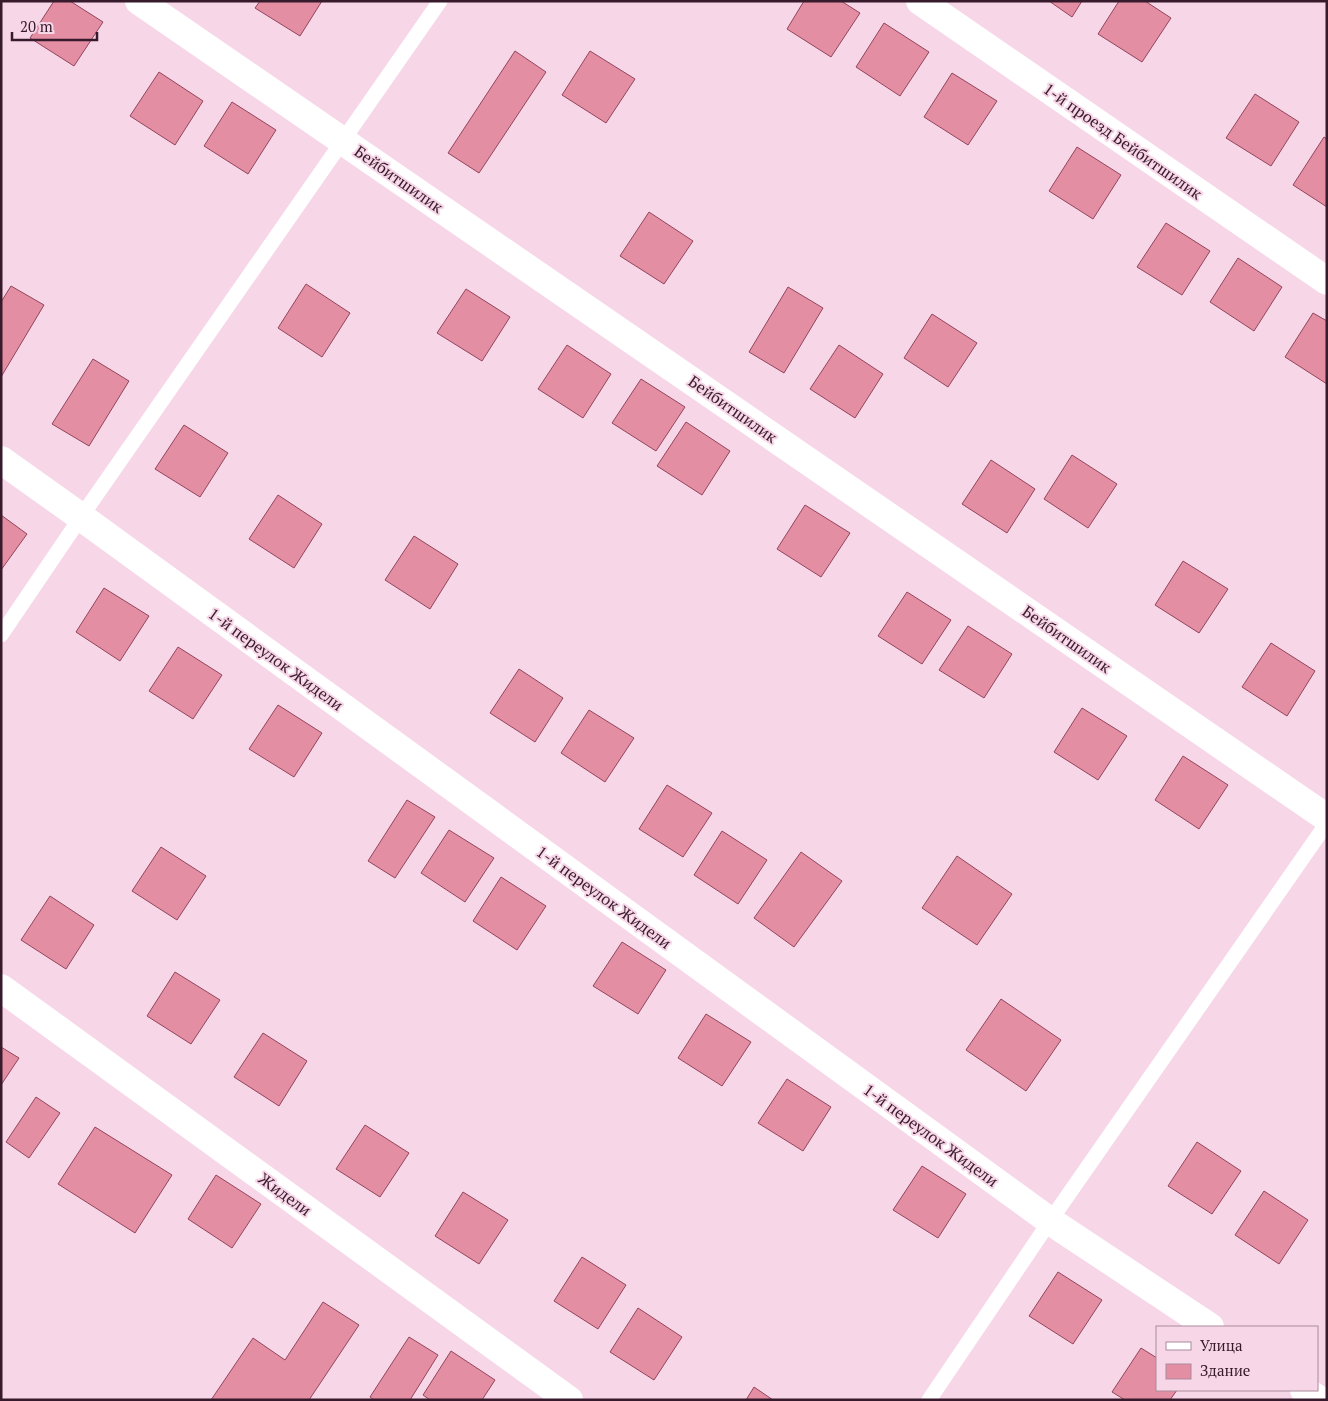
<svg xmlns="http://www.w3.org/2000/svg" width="1328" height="1401" font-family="'PT Serif',serif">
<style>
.building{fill:#e48ea3;stroke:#93455c}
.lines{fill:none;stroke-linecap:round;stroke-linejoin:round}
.lane{stroke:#fff;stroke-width:15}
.street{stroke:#fff;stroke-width:28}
.labels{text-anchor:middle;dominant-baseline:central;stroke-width:4;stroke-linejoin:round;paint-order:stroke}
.street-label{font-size:16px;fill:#371a2b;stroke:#f7d6e8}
</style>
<rect width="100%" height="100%" fill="#f7d6e8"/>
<!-- building -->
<g class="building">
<path d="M54 1H70L103 22 74 66 30 38Z"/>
<path d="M260 1H322L300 36 255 8Z"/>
<path d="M804 1H841L860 13 831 57 787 29Z"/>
<path d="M1049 1H1082L1072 17Z"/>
<path d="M1119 1H1145L1171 18 1142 62 1098 34Z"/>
<path d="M884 23 929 52 900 96 856 67Z"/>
<path d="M515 51 546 72 479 173 448 153Z"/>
<path d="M590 51 635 79 606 123 562 95Z"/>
<path d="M159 72 203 101 175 145 130 116Z"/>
<path d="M952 73 997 101 968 145 924 117Z"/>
<path d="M1255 94 1299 122 1271 166 1226 138Z"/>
<path d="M232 102 276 130 248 174 204 146Z"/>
<path d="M1324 137 1327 139V207L1293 185Z"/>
<path d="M1077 147 1121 175 1093 219 1049 191Z"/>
<path d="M649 212 693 241 664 284 620 256Z"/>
<path d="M1166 223 1210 251 1182 295 1137 267Z"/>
<path d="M1238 258 1282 287 1254 331 1210 302Z"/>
<path d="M306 284 350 313 322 357 278 328Z"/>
<path d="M11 286 44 305 1 377V302Z"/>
<path d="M788 287 823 308 784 373 749 352Z"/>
<path d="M466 289 510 317 482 361 437 333Z"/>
<path d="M1313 313 1327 321V384L1285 357Z"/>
<path d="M932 314 977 343 948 387 904 358Z"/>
<path d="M567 345 611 374 583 418 538 389Z"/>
<path d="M839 345 883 374 855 418 810 389Z"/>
<path d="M93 359 129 381 89 446 52 424Z"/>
<path d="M641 379 685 407 656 451 612 423Z"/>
<path d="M686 422 730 451 702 495 657 466Z"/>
<path d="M184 425 228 453 200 497 155 469Z"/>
<path d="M1072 455 1117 484 1088 528 1044 499Z"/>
<path d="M991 460 1035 489 1007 533 962 504Z"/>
<path d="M278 495 322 524 294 568 249 539Z"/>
<path d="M805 505 850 533 821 577 777 549Z"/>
<path d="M1 515 27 534 1 570Z"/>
<path d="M414 536 458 564 430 609 385 580Z"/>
<path d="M1183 561 1228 589 1199 633 1155 605Z"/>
<path d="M104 588 149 616 120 661 76 632Z"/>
<path d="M907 592 951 620 922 664 878 636Z"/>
<path d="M968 626 1012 654 984 698 939 670Z"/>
<path d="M1271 643 1315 671 1287 716 1242 687Z"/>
<path d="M178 647 222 675 193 719 149 691Z"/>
<path d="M519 669 563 698 535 742 490 713Z"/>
<path d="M278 705 322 733 294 777 249 749Z"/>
<path d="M1082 708 1127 736 1098 780 1054 752Z"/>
<path d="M589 710 634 738 605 782 561 753Z"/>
<path d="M1183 756 1228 785 1199 829 1155 800Z"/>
<path d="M667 785 712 813 683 857 639 829Z"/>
<path d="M407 800 435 817 395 878 368 861Z"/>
<path d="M449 830 494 858 465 902 421 873Z"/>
<path d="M722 831 767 860 738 904 694 875Z"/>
<path d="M161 847 206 876 177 920 132 891Z"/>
<path d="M801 852 842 881 794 947 754 918Z"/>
<path d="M957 856 1012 894 977 945 922 908Z"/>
<path d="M501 877 546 906 517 950 473 921Z"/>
<path d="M50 896 94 925 66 969 21 940Z"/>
<path d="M622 942 666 970 638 1014 593 986Z"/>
<path d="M175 972 220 1000 191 1044 147 1016Z"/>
<path d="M1001 999 1061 1040 1026 1091 966 1050Z"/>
<path d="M706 1014 751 1042 722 1086 678 1058Z"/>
<path d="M263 1033 307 1061 279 1106 234 1077Z"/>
<path d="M1 1047 19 1058 1 1085Z"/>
<path d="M787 1079 831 1107 803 1151 758 1123Z"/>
<path d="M36 1097 60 1113 29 1158 6 1142Z"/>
<path d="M365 1125 409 1153 380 1197 336 1169Z"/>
<path d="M95 1127 172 1175 135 1233 58 1184Z"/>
<path d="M1197 1142 1241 1171 1212 1214 1168 1186Z"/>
<path d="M922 1166 966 1194 938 1238 893 1210Z"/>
<path d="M216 1175 261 1204 232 1248 188 1219Z"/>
<path d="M1264 1191 1308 1220 1279 1264 1235 1235Z"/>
<path d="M463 1192 508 1220 479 1264 435 1236Z"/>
<path d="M582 1257 626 1285 598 1329 554 1301Z"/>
<path d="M1058 1272 1102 1300 1073 1344 1029 1316Z"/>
<path d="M323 1302 359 1325 309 1400H211L253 1338 285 1360Z"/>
<path d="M638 1308 682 1337 654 1380 610 1352Z"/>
<path d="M409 1337 438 1355 410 1400H374L370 1397Z"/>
<path d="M1141 1348 1157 1358V1390H1177L1170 1400H1125L1112 1392Z"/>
<path d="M451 1351 495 1380 482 1400H430L423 1395Z"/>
<path d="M754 1387 773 1400H746Z"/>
</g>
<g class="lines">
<!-- lane -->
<g class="lane">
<path d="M1 635 81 517 440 1"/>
<path d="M929 1400 1050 1221 1327 823"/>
</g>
<!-- street -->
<g class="street">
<path d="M139 1 1327 818"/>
<path d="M920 1 1327 281"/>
<path d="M1 460 81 517 1050 1221 1210 1327"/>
<path d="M1 988 569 1400"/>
<path d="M1304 1390 1320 1400"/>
</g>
</g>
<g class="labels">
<!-- street labels -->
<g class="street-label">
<text transform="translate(1123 141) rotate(35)">1-й проезд Бейбитшилик</text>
<text transform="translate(399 179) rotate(35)">Бейбитшилик</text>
<text transform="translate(733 409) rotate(35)">Бейбитшилик</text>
<text transform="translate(1067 639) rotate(35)">Бейбитшилик</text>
<text transform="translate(276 659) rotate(36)">1-й переулок Жидели</text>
<text transform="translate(604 897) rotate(36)">1-й переулок Жидели</text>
<text transform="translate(931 1135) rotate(36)">1-й переулок Жидели</text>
<text transform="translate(285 1194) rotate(36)">Жидели</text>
</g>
</g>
<!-- border -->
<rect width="1328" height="1401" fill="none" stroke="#371a2b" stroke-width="5"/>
<!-- legend -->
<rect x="1156" y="1326" width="162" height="65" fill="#f7d6e8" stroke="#aa8b9c"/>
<rect x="1166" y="1342" width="25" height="8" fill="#ffffff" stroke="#aa8b9c"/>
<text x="1200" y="1351" font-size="15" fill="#371a2b">Улица</text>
<rect x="1166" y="1364" width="25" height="15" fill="#e48ea3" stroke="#aa8b9c"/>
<text x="1200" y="1376" font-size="15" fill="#371a2b">Здание</text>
<!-- scale -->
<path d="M12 32v8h85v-8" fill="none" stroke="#371a2b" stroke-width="2.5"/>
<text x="20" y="32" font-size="15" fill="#371a2b" stroke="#f7d6e8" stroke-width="4" paint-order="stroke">20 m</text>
</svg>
